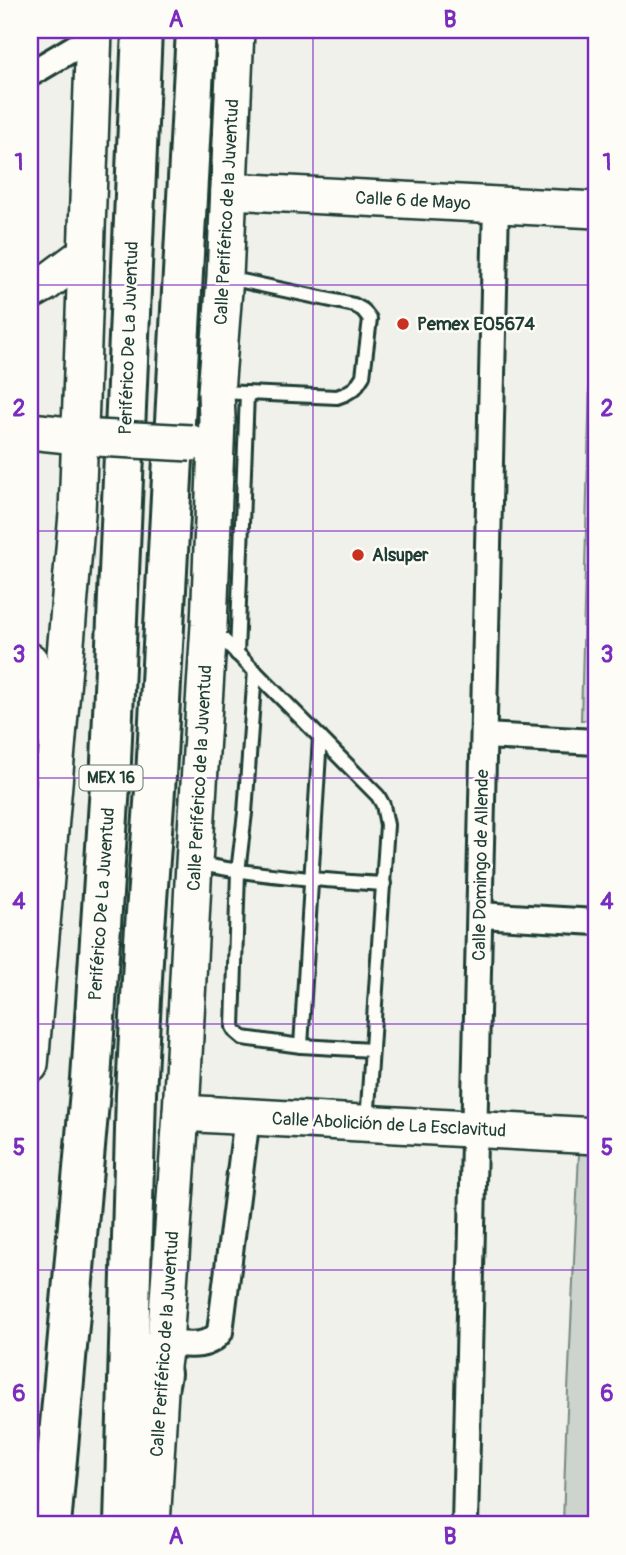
<svg xmlns="http://www.w3.org/2000/svg" width="626" height="1555" font-family="Pangolin,sans-serif">
<style>
.green{fill:#cdd3cd;stroke:#768880;stroke-width:2}
.lines{fill:none;stroke-linecap:round;stroke-linejoin:round}
.lane-casing{stroke:#1f3d34;stroke-width:18}
.street-casing{stroke:#1f3d34;stroke-width:30}
.secondary-casing{stroke:#1f3d34;stroke-width:40}
.highway-casing{stroke:#1f3d34;stroke-width:44}
.lane{stroke:#fdfcf7;stroke-width:12}
.street{stroke:#fdfcf7;stroke-width:24}
.secondary{stroke:#fdfcf7;stroke-width:35}
.highway{stroke:#fdfcf7;stroke-width:38}
.secondary-bridge-casing{stroke:#1f3d34;stroke-width:40;stroke-linecap:butt}
.secondary-bridge{stroke:#fdfcf7;stroke-width:35}
.grid{fill:none;stroke:#7b2cbf;stroke-width:2;stroke-opacity:0.55}
.poi-dot{fill:#c8321e;stroke:#fdfcf7;stroke-width:2.5}
.labels{text-anchor:middle;dominant-baseline:central;stroke-width:5;stroke-linejoin:round;paint-order:stroke}
.shield{fill:#fdfcf7;stroke:#62766e;stroke-width:2}
.shield-label{font-size:16px;font-weight:bold;fill:#1f3d34}
.street-label{font-size:18px;fill:#1f3d34;stroke:#fdfcf7}
.poi-label{font-size:18px;font-weight:bold;fill:#1f3d34;stroke:#fdfcf7;text-anchor:start}
.neatline{fill:none;stroke:#7b2cbf;stroke-width:2.5}
.grid-label{font-size:23px;text-anchor:middle;font-weight:bold;fill:#7b2cbf}
</style>
<rect width="100%" height="100%" fill="#f0f1eb"/>
<filter id="ink" filterUnits="userSpaceOnUse"><feTurbulence type="fractalNoise" baseFrequency=".0143" numOctaves="2"/><feDisplacementMap in="SourceGraphic" scale="14" xChannelSelector="R" yChannelSelector="G"/><feConvolveMatrix kernelMatrix="1 2 1 2 8 2 1 2 1" color-interpolation-filters="sRGB"/></filter>
<g filter="url(#ink)">
<!-- green -->
<g class="green">
<path d="M594 229H596V721L581 720Z"/>
<path d="M579 1153 596 1154V1525H563L566 1433Z"/>
</g>
<g class="lines">
<defs>
<g id="lane">
<path d="M220 392 337 397 345 394 355 388 363 376 370 319 363 310 354 305 228 278"/>
<path d="M214 630 378 796 383 805 387 825 367 1123"/>
<path d="M237 654 247 393"/>
<path d="M255 671 245 813 238 872 233 1027 236 1032 243 1038 301 1046 372 1050"/>
<path d="M195 863C257 876 320 880 384 884"/>
<path d="M301 1046 320 737"/>
</g>
<g id="street">
<path d="M30 74 94 36"/>
<path d="M484 736 596 742"/>
<path d="M30 768 55 766"/>
<path d="M480 915 596 922"/>
<path d="M165 1343C184 1344 207 1350 220 1332L247 1117"/>
<path d="M465 1525 496 205"/>
</g>
<g id="secondary">
<path d="M229 191 596 210"/>
<path d="M30 292 46 283 85 254"/>
<path d="M30 431 97 438"/>
<path d="M30 661 51 731"/>
<path d="M30 1065 77 514 94 30"/>
<path d="M181 1113 596 1136"/>
<path d="M152 1525 161 1374 165 1343 181 1113 194 863 209 625 217 419 216 392 225 277 236 30"/>
</g>
<g id="highway">
<path d="M143 1461 161 1374"/>
<path d="M51 1525 91 1080 110 785 142 30"/>
<path d="M124 1525 136 1094 144 941 156 776 196 30"/>
</g>
</defs>
<!-- lane casing -->
<use href="#lane" class="lane-casing"/>
<!-- street casing -->
<use href="#street" class="street-casing"/>
<!-- secondary casing -->
<use href="#secondary" class="secondary-casing"/>
<!-- highway casing -->
<use href="#highway" class="highway-casing"/>
<!-- lane -->
<use href="#lane" class="lane"/>
<!-- street -->
<use href="#street" class="street"/>
<!-- secondary -->
<use href="#secondary" class="secondary"/>
<!-- highway -->
<use href="#highway" class="highway"/>
<defs>
<path id="secondary-bridge" d="M97 438 191 443"/>
</defs>
<!-- secondary-bridge casing -->
<use href="#secondary-bridge" class="secondary-bridge-casing"/>
<!-- secondary-bridge -->
<use href="#secondary-bridge" class="secondary-bridge"/>
</g>
</g>
<!-- grid -->
<path class="grid" d="M313 30V1525M30 285H596M30 531H596M30 778H596M30 1024H596M30 1270H596"/>
<!-- markers -->
<g class="poi-dot">
<circle cx="403" cy="324" r="7"/>
<circle cx="358" cy="555" r="7"/>
</g>
<g class="labels">
<!-- shield labels -->
<rect class="shield" x="79.5" y="765.5" width="63" height="25" rx="5"/>
<g class="shield-label">
<text x="111" y="778">MEX 16</text>
</g>
<!-- street labels -->
<g class="street-label">
<text transform="translate(413 201) rotate(3)">Calle 6 de Mayo</text>
<text transform="translate(227 212) rotate(-87)">Calle Periférico de la Juventud</text>
<text transform="translate(129 338) rotate(-88)">Periférico De La Juventud</text>
<text transform="translate(200 778) rotate(-87)">Calle Periférico de la Juventud</text>
<text transform="translate(481 865) rotate(-89)">Calle Domingo de Allende</text>
<text transform="translate(102 904) rotate(-86)">Periférico De La Juventud</text>
<text transform="translate(389 1125) rotate(3)">Calle Abolición de La Esclavitud</text>
<text transform="translate(165 1344) rotate(-86)">Calle Periférico de la Juventud</text>
</g>
<!-- poi labels -->
<g class="poi-label">
<text x="417" y="324">Pemex E05674</text>
<text x="372" y="555">Alsuper</text>
</g>
</g>
<!-- margin -->
<rect width="626" height="1555" fill="none" stroke="#fdfcf7" stroke-width="77"/>
<rect x="38" y="38" width="550" height="1478" class="neatline"/>
<g class="grid-label">
<text x="176" y="27">A</text>
<text x="450" y="27">B</text>
<text x="19" y="170">1</text>
<text x="607" y="170">1</text>
<text x="19" y="416">2</text>
<text x="607" y="416">2</text>
<text x="19" y="662">3</text>
<text x="607" y="662">3</text>
<text x="19" y="909">4</text>
<text x="607" y="909">4</text>
<text x="19" y="1155">5</text>
<text x="607" y="1155">5</text>
<text x="19" y="1401">6</text>
<text x="607" y="1401">6</text>
<text x="176" y="1544">A</text>
<text x="450" y="1544">B</text>
</g>
</svg>
